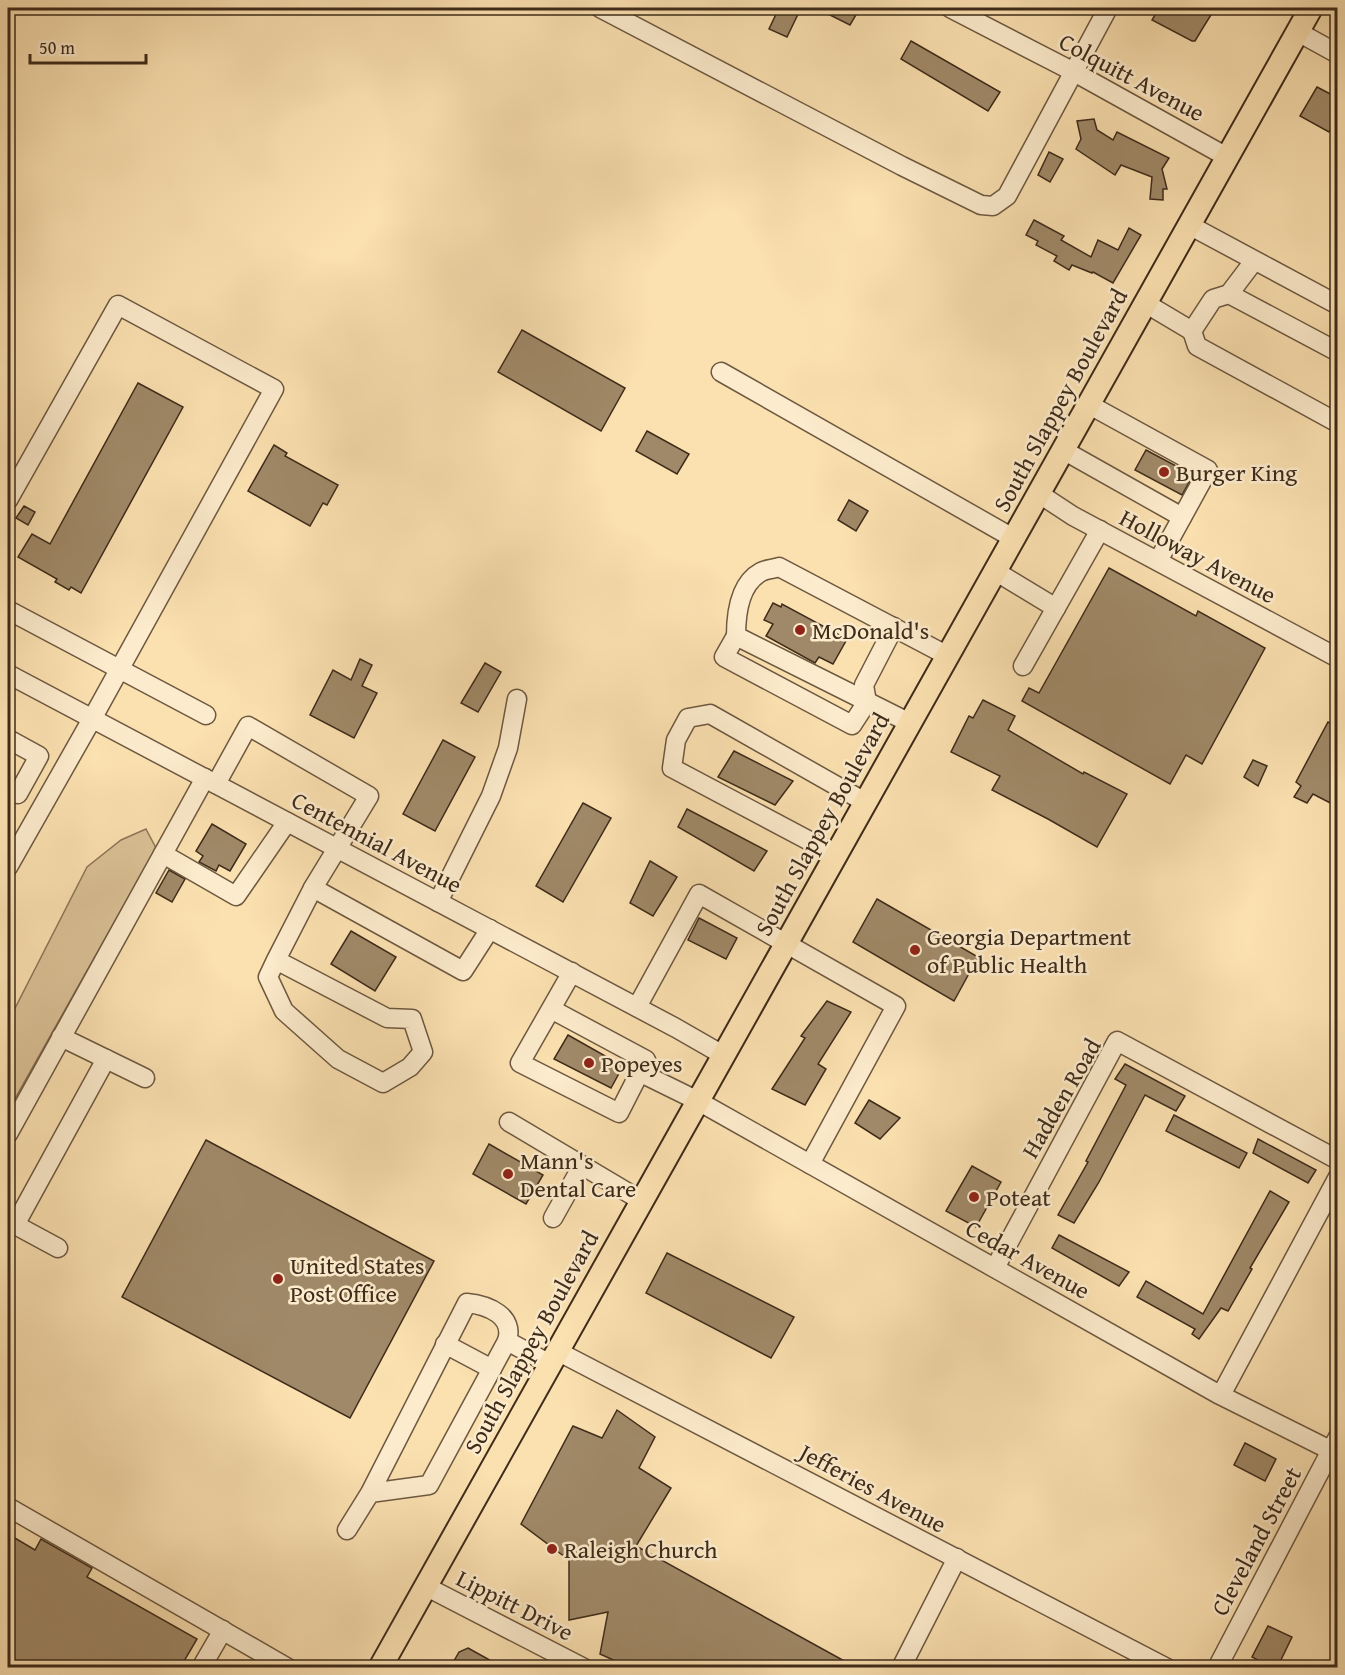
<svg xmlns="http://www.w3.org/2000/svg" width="1345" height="1675" font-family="'Gentium Book Plus',serif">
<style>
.green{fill:#dbc196;stroke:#8c7658;stroke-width:1.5}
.building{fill:#a08968;stroke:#3e2b1a;stroke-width:1.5}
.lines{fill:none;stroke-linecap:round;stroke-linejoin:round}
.minor-casing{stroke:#6d5840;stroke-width:21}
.major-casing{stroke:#3e2b1a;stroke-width:26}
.minor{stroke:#fcebcc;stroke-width:18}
.major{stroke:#fbe0b0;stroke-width:22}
.poi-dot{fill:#8f2418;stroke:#fcebcc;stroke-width:2}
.labels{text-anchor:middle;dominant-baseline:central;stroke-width:5;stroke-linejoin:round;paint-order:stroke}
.street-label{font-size:24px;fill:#3e2b1a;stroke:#fcebcc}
.poi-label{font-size:24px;fill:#3e2b1a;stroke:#fcebcc;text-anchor:start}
</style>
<rect width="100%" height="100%" fill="#fbe0b0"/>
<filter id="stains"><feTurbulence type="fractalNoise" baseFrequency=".00333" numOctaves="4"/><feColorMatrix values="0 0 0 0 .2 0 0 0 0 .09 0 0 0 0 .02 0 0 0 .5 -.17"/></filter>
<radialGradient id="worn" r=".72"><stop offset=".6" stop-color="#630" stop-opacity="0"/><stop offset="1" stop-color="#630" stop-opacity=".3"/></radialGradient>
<!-- green -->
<path class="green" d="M146 829 156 848 8 1111V1022L87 867 121 840Z"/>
<!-- building -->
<g class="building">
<path d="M779 8H801L787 37 769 29Z"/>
<path d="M816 8H860L850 25Z"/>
<path d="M1159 8H1212L1208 14 1211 15 1204 26 1195 41H1192L1152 20Z"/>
<path d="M911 41 1000 92 988 111 901 59Z"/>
<path d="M1317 87 1338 98V117L1329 132 1300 116Z"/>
<path d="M1094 119 1097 130 1113 140 1117 132 1169 158 1162 169 1167 189H1163V200L1150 199 1152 177 1121 165 1115 175 1076 149 1081 139 1077 121Z"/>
<path d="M1049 152 1063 159 1050 182 1038 175Z"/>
<path d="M1034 220 1064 236 1061 240 1091 257 1098 240 1118 250 1129 228 1141 235 1113 283 1093 272 1092 273 1072 265 1069 270 1054 261 1057 256 1036 245 1038 241 1026 235Z"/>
<path d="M522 330 625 388 601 431 498 372Z"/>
<path d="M138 383 183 407 81 593 71 587 69 590 55 582 57 579 18 557 32 534 50 544Z"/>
<path d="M647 431 689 454 677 474 636 451Z"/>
<path d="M274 445 287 453 285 456 338 485 327 505 323 503 310 526 248 491Z"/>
<path d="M1146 450 1193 475 1182 495 1135 470Z"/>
<path d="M849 500 868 511 856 531 838 520Z"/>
<path d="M24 506 35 512 28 525 16 518Z"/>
<path d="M1109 568 1196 616 1198 611 1265 648 1202 764 1186 755 1170 784 1022 701 1029 688 1039 693Z"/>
<path d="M773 603 781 607 782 604 847 639 833 664 819 657 815 663 766 636 773 624 764 620Z"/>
<path d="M360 659 372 665 362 686 377 693 354 738 310 715 333 670 351 680Z"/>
<path d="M485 663 501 672 478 712 461 703Z"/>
<path d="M983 700 1015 716 1008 730 1083 774 1084 772 1127 794 1097 847 1048 819 992 790 1000 776 951 752 969 716 973 718Z"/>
<path d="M1328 722 1338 727V807L1313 794 1307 803 1294 797 1301 786 1296 782Z"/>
<path d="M443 740 475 757 435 831 403 814Z"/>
<path d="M734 751 793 781 775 805 718 777Z"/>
<path d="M1253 760 1267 766 1258 786 1244 777Z"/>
<path d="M583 803 611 818 563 902 536 886Z"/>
<path d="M687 809 767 851 754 871 678 827Z"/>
<path d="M212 824 246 844 230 871 219 865 216 871 199 862 203 856 196 851Z"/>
<path d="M650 861 677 877 653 916 630 903Z"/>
<path d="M169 870 185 879 172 902 156 893Z"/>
<path d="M877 899 978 957 954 1001 853 942Z"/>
<path d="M699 918 737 938 726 959 688 940Z"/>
<path d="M351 931 396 957 375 991 331 964Z"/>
<path d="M827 1001 851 1012 818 1064 826 1069 805 1105 772 1089 805 1038 801 1036Z"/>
<path d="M568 1035 623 1066 611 1088 554 1059Z"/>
<path d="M1125 1064 1185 1096 1176 1111 1145 1095 1099 1182 1074 1223 1058 1215 1088 1162 1086 1161 1126 1085 1115 1079Z"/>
<path d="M869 1100 900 1118 880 1139 855 1123Z"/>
<path d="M1174 1115 1247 1153 1239 1168 1166 1131Z"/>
<path d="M1258 1139 1316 1170 1308 1183 1253 1153Z"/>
<path d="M206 1140 434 1261 350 1418 122 1297Z"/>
<path d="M489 1144 543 1175 526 1204 473 1174Z"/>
<path d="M972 1166 1001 1182 976 1227 946 1211Z"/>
<path d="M1270 1191 1289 1202 1250 1268 1252 1269 1228 1311 1221 1308 1199 1339 1192 1334 1195 1329 1137 1297 1146 1281 1203 1314Z"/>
<path d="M1059 1235 1129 1272 1119 1286 1052 1248Z"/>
<path d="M667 1253 794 1317 771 1358 646 1293Z"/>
<path d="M617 1410 655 1437 639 1468 671 1488 636 1546 857 1668H631L600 1654 608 1612 569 1620V1560L521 1524 573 1426 602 1438Z"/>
<path d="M1245 1443 1276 1459 1265 1481 1234 1465Z"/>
<path d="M8 1534 35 1550 41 1539 92 1568 87 1577 197 1639 180 1668H8Z"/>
<path d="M1268 1626 1292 1637 1277 1668H1273L1252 1657Z"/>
<path d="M468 1648 504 1668H450L459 1652Z"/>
</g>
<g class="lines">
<defs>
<g id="minor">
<path d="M600 8 902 166 981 205 993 206 1007 196 1108 8"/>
<path d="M950 8 1074 72 1227 157"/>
<path d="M1298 32 1338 54"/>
<path d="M1189 225 1338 305"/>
<path d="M1229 294 1338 352"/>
<path d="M1145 303 1192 331 1213 299 1229 294 1254 261"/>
<path d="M1192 331 1197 346 1338 423"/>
<path d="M721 372 1013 538"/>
<path d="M1088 404 1208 470 1158 561"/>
<path d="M1063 450 1182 517"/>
<path d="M1038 493 1073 516 1338 658"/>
<path d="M995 571 1056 608"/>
<path d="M8 610 206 715"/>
<path d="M736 636 724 657 852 725 867 702 864 685 894 627"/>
<path d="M1023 666 1100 530"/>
<path d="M8 674 676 1028 723 1055"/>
<path d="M910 723 736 636C736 614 739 584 761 572 766 569 774 569 779 567L948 656"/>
<path d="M8 739 39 756 18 794"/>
<path d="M216 784 248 726 369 796 313 888 463 971 490 929"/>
<path d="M163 854 236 896 287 822"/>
<path d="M836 855 672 768 676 740 688 718 710 714 865 802"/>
<path d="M8 867 92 719 274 389 118 305 8 500"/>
<path d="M438 902 491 796 508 748 517 699"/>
<path d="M276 960 268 977 284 1011 338 1059 383 1083 410 1067 423 1052 412 1019 387 1018 276 960 313 888"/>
<path d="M637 1007 699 894 896 1006 810 1164"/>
<path d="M551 1009 646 1060 619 1113 520 1063 572 972"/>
<path d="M61 1037 145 1078"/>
<path d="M639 1072 698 1101 1218 1394 1338 1454"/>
<path d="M509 1122 642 1201"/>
<path d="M8 1134 205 778"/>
<path d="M553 1218 582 1166"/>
<path d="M8 1221 58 1248"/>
<path d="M15 1225 106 1059"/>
<path d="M995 1268 1117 1041 1338 1160"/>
<path d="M507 1341 550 1364"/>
<path d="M445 1344 492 1369"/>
<path d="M557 1351 1167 1668"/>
<path d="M1221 1395 1338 1177"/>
<path d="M8 1507 288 1668"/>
<path d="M347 1530 370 1493 467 1303C488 1305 515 1316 507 1341L429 1485 370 1493"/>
<path d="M425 1586 584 1668"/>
<path d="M201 1668 223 1630"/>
<path d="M901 1668 957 1558"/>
<path d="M1217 1668 1338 1437"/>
</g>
<path id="major" d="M380 1668 1311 8"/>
</defs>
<!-- minor casing -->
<use href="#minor" class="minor-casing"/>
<!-- major casing -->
<use href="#major" class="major-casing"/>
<!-- minor -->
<use href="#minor" class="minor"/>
<!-- major -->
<use href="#major" class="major"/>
</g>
<!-- markers -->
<g class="poi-dot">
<circle cx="1164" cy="472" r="6"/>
<circle cx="800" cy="630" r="6"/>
<circle cx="915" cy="950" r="6"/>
<circle cx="589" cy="1063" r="6"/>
<circle cx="508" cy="1174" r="6"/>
<circle cx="974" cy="1197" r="6"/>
<circle cx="278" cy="1279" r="6"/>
<circle cx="552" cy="1549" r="6"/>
</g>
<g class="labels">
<!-- street labels -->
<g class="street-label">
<text transform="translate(1132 77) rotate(28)">Colquitt Avenue</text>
<text transform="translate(1060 400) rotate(-61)">South Slappey Boulevard</text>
<text transform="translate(1198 556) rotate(28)">Holloway Avenue</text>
<text transform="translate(822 824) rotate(-61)">South Slappey Boulevard</text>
<text transform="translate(377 842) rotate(28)">Centennial Avenue</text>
<text transform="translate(1061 1098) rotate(-60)">Hadden Road</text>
<text transform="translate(1028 1259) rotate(29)">Cedar Avenue</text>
<text transform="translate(531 1342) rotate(-61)">South Slappey Boulevard</text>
<text transform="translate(873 1488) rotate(28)">Jefferies Avenue</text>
<text transform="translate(1256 1541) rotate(-62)">Cleveland Street</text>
<text transform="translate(515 1605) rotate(27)">Lippitt Drive</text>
</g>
<!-- poi labels -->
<g class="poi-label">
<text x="1176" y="472">Burger King</text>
<text x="812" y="630">McDonald's</text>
<text x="927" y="936">Georgia Department<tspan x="927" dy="28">of Public Health</tspan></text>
<text x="601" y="1063">Popeyes</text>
<text x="520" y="1160">Mann's<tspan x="520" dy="28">Dental Care</tspan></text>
<text x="986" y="1197">Poteat</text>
<text x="290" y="1265">United States<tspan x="290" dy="28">Post Office</tspan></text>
<text x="564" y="1549">Raleigh Church</text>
</g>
</g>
<!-- margin -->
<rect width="1345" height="1675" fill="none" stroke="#fbe0b0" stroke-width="30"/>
<rect x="9" y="9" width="1327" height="1657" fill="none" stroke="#3e2b1a" stroke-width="3"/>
<rect x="15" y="15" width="1315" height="1645" fill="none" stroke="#3e2b1a" stroke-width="1.5"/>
<!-- scale -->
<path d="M30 54v9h116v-9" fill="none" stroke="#3e2b1a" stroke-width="3"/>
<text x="39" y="54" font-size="18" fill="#3e2b1a" stroke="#fcebcc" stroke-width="4.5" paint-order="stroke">50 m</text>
<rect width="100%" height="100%" filter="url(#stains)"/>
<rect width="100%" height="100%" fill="url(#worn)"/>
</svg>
